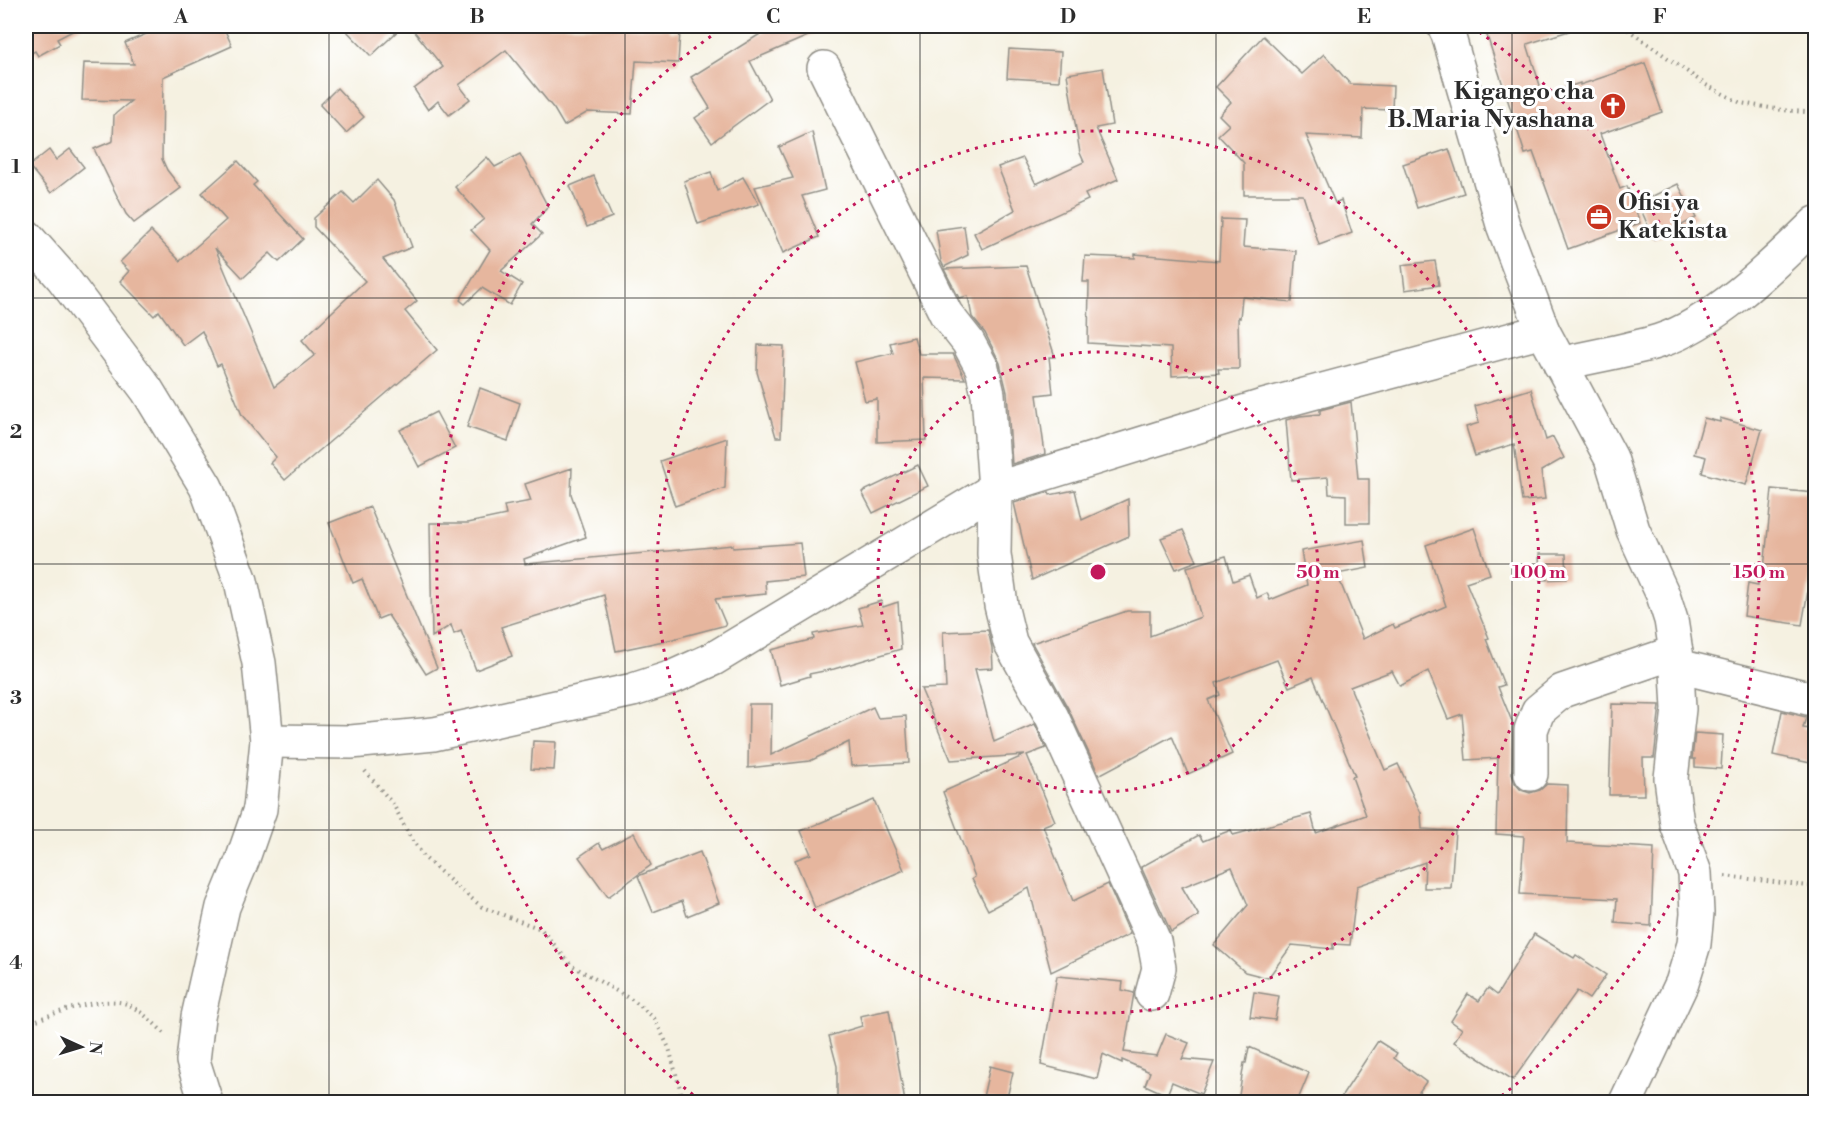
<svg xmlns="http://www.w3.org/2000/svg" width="1841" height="1128" font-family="'Libre Bodoni',serif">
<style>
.building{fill:#e6b69e}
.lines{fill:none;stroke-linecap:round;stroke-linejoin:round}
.street-casing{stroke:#908e86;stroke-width:36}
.path{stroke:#908e86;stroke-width:4;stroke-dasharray:1.5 4.5;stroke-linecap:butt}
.street{stroke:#fff;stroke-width:33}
.grid{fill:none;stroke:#2b2b2b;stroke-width:1.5;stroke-opacity:0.55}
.ring{fill:none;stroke:#c2185b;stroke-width:3;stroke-dasharray:3 6}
.labels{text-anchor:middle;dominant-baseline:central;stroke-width:6;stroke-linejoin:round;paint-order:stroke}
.poi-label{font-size:24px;font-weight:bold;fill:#2b2b2b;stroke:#fff;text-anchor:end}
.centre{fill:#c2185b;stroke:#fff;stroke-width:3}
.ring-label{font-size:18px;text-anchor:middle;font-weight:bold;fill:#c2185b;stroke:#fff;stroke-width:6;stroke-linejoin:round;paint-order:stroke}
.neatline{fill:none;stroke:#2b2b2b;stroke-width:2}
.grid-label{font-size:20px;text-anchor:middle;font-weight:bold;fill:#2b2b2b}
</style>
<rect width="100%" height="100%" fill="#fff"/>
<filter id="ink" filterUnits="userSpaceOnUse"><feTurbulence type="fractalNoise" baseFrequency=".0167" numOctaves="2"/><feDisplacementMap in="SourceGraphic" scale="12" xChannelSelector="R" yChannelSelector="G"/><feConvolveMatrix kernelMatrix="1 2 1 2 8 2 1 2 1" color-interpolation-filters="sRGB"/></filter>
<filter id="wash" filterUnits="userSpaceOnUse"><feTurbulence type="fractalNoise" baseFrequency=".008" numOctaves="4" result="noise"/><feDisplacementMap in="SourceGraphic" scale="24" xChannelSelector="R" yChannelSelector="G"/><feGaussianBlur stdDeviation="1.35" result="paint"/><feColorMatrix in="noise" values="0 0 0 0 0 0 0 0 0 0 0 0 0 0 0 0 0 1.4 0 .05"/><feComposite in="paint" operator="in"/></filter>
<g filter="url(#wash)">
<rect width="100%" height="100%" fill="#f5f1e1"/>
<g id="blocks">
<!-- building -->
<g class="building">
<path d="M26 26H82L57 39 60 44 38 56 35 51 26 56Z"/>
<path d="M165 26H223L232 46 163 77 162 159 167 170 181 188 134 223 126 214 94 149 113 141 114 115 131 101 82 100 84 63 134 64 125 43Z"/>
<path d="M342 26H403L371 56Z"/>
<path d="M410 26H581L670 29V32H680L678 63 636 61 632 114 588 112 564 126 554 109 506 50 459 85 470 99 449 115 438 101 428 110 414 89 443 67Z"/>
<path d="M773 26H831L750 61 770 99 712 142 695 118 710 108 691 77Z"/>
<path d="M1484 26H1568L1569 31 1527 44 1543 95 1580 83V85L1645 63 1662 112 1600 134 1620 189 1627 186 1640 223 1568 249 1533 152 1525 154Z"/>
<path d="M1263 36 1302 74 1324 54 1350 84 1393 86 1392 110 1363 109 1362 138 1306 135 1335 203 1341 200 1352 233 1319 245 1303 195H1244V163L1218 135 1229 125 1219 115 1231 102 1216 87Z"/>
<path d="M1009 49 1061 52 1059 81 1007 78Z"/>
<path d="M1103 68 1112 125 1096 128 1118 179 1085 194 1088 200 982 249 974 233 1015 210 998 167 1023 158 1036 184 1084 162 1080 153 1067 74Z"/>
<path d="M337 88 364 117 346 133 320 105Z"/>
<path d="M812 132 825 190 802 196 819 237 783 253 755 187 793 178 779 147Z"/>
<path d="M70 149 84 167 51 193 29 166 49 150 56 160Z"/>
<path d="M1449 149 1464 193 1417 208 1403 164Z"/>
<path d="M520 154 548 207 532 224 542 234 501 271 522 284 510 305 482 288 465 304 460 300 490 250 471 230 484 219 455 187 487 157 495 167Z"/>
<path d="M238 161 257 182 253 185 303 239 279 262 270 253 243 278 215 248 274 387 315 355 302 340 365 281 314 227V218L343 192 354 203 377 180 394 200 412 247 383 259 417 301 405 311 437 350 285 480 270 463 276 457 242 415 221 364 217 366 202 331 183 345 159 311 154 316 120 281 129 271 120 262 151 231 180 261 226 220 202 193Z"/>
<path d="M711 172 717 191 743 177 759 204 698 224 684 181Z"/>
<path d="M594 176 612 217 587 227 570 186Z"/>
<path d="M1678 184 1696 218 1654 239 1638 203Z"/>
<path d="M1221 219 1245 220 1243 247 1296 251 1292 302 1242 297 1240 318 1238 317 1239 369H1218L1219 373 1172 376 1171 348 1088 343 1089 282H1083L1085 256 1135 258V254L1219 261Z"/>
<path d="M964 226 968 255 944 267 941 261 936 230Z"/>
<path d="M1435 261 1439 285 1405 290 1402 265Z"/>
<path d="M1026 266 1055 357H1049L1053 393 1037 395 1045 454 1012 464 1007 392 1000 363 985 333 972 317 968 296 959 298 944 269Z"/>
<path d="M914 337 919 354H953L965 379 924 378 926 440 877 442V399L865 401 855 362 893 353 890 343Z"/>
<path d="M758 345 784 346 781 437H776L757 372Z"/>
<path d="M480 388 520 403 508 441 467 427Z"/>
<path d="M1531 389 1546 440 1553 437 1564 458 1541 471 1545 499 1522 501 1514 444 1475 456 1466 427 1479 423 1475 406Z"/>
<path d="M1351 402 1358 479H1369V523H1346V495L1329 494 1328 477 1291 480 1286 420 1300 416 1320 414V410Z"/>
<path d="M436 412 455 448 419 467 400 430Z"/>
<path d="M1704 418 1720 422V418L1762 430 1746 485 1702 473 1706 457 1694 454Z"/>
<path d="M727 438 725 488 675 506 660 461Z"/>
<path d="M918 465 928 486 873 513 862 492Z"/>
<path d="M572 468 571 494 586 537 524 559 525 564 733 545V548L800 543 804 577 765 581 766 594 715 599 726 625 673 639 616 651 604 595 501 627 512 656 476 670 461 631 454 634 451 625 432 637 430 523H468L506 515 504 506 531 501 525 484Z"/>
<path d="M1772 489 1815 493 1809 561 1813 562 1802 625 1744 616 1748 583 1758 585 1759 569H1764Z"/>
<path d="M1075 490 1082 520 1128 499 1129 536 1032 580 1014 503 1049 492 1050 495Z"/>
<path d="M370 507 437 668 426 674 388 615 378 619 362 579 353 583 329 523Z"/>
<path d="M1474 528 1490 574 1466 582 1489 638 1486 639 1504 685 1498 687 1513 724 1512 774 1515 783 1521 790 1530 793 1540 790 1547 784 1568 785 1567 843 1654 848 1651 926 1615 923 1617 899 1520 894 1524 836 1496 834 1498 758 1466 760 1462 714 1448 719 1428 671 1400 686 1392 671 1350 687 1385 770 1398 764 1421 813 1422 829 1455 831 1451 888H1424L1425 862 1357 886 1350 945 1333 944V949L1292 945 1268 978 1245 972 1214 945 1248 905 1232 867 1182 887 1199 916 1171 932 1141 867 1199 835 1203 841 1231 830 1233 835 1311 814 1316 833 1366 815 1352 777 1355 776 1313 677 1289 687 1277 660 1216 683 1220 695 1208 700 1232 754 1188 774 1172 736 1099 775 1068 708 1032 643 1127 611H1150V636L1201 617 1187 567 1226 556 1233 581 1249 575 1257 598 1267 593 1270 600 1307 585 1301 551 1364 540 1368 568 1337 574 1363 639 1393 624 1395 628 1446 606 1426 545Z"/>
<path d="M1183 530 1197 561 1176 569 1161 538Z"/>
<path d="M1539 554H1566L1567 579 1540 580Z"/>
<path d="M881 601 883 607 898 602 901 649 834 669 809 674 810 676 780 685 771 650 814 639 813 634 863 625 858 608Z"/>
<path d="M988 630 992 648 993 668 975 669 994 742 1035 724 1046 748 1027 755 1055 821 1043 826 1073 901 1108 884 1130 934 1051 972 1029 888 988 910 972 879 975 877 943 792 1025 755 951 760 921 689 946 688 943 632Z"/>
<path d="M749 704H772L771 755 873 707 878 718 906 716 909 763 851 766 849 742 810 761 748 768Z"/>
<path d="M1612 704 1660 705 1654 758H1643L1644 795H1609Z"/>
<path d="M1782 711 1806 717 1803 728 1815 730V764L1773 755Z"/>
<path d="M1695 733 1723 735 1721 769 1695 767V759H1692Z"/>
<path d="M533 741 556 742 554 770 531 769Z"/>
<path d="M874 800 904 870 815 908 795 860 811 854 801 831Z"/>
<path d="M634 833 651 865 608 897 579 857 599 843 603 849Z"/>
<path d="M700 852 719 903 687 916 682 901 653 912 638 876Z"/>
<path d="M1534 934 1574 958 1576 955 1606 975 1589 999 1577 991 1513 1080 1454 1042 1462 1029 1451 1021 1468 994 1479 1001 1488 988 1497 995Z"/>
<path d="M1057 976 1123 982 1122 990 1134 993 1124 1052 1157 1056 1166 1034 1189 1043 1182 1059 1214 1062 1201 1094 1172 1082 1167 1095 1145 1085 1150 1072 1122 1060V1063L1103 1054 1097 1079 1041 1065Z"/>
<path d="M1254 992 1279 996 1275 1020 1250 1017Z"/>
<path d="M889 1010 905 1102H837V1066L829 1036 862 1026 860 1016Z"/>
<path d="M1378 1041 1397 1053 1394 1058 1426 1082 1412 1102H1338Z"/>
<path d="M1249 1047 1309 1073 1297 1102H1238L1244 1063H1246Z"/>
<path d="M990 1066 1013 1072 1006 1102 983 1097Z"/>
</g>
</g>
</g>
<g filter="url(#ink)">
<use href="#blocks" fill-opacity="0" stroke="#908e86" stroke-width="1.5"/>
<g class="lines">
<defs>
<g id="street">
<path d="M1444 26 1448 34 1503 225 1543 331 1611 458 1633 530 1663 595 1671 620 1676 652 1679 709 1671 778 1677 824 1695 873 1697 913 1694 944 1682 983 1626 1102"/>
<path d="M824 68 946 314 968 342 982 368 988 394 995 489 994 554 1001 605 1010 642 1052 717 1154 941 1159 968 1152 994"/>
<path d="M26 236 62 277 147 390 206 487 241 581 259 663 267 741 260 809 242 861 223 907 198 1017 193 1061 206 1102"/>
<path d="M1560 364C1593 356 1627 351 1659 341 1714 324 1774 264 1816 223"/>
<path d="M1678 666 1816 700"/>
<path d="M267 741 351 742 434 734 633 690 673 677 713 659 995 489 1260 407 1543 331"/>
<path d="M1531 774V730L1538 711 1562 691 1676 652"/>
</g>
</defs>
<!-- street casing -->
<use href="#street" class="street-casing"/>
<!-- path -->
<g class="path">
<path d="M1623 26 1706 85 1741 103 1782 110 1816 113"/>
<path d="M365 771 393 804 409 835 425 858 454 884 482 907 541 929 571 965 634 1001 654 1018 669 1048 682 1096 685 1102"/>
<path d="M1725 876 1816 887"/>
<path d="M26 1024C50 1015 107 992 131 1006 142 1012 154 1023 164 1033"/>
</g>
<!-- street -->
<use href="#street" class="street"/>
</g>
</g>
<!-- grid -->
<path class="grid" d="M329 26V1102M625 26V1102M920 26V1102M1216 26V1102M1512 26V1102M26 298H1816M26 564H1816M26 830H1816"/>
<!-- distance rings -->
<g class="ring">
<circle cx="1098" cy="572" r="220"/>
<circle cx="1098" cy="572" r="441"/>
<path d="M700 1100A661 661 0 0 1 724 27M1472 27A661 661 0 0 1 1496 1100"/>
</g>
<!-- icons -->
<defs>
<symbol id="church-disc" viewBox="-11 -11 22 22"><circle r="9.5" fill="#c8321e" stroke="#fff"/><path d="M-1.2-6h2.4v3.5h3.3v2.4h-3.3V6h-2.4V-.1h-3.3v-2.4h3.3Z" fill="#fff"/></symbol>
<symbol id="office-disc" viewBox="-11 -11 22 22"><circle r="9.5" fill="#c8321e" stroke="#fff"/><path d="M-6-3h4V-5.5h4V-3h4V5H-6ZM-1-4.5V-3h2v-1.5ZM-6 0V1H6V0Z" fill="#fff"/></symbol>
</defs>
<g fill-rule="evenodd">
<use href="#church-disc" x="1598" y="91" width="30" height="30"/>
<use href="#office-disc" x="1584" y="202" width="30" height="30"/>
</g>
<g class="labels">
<!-- poi labels -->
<g class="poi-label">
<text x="1594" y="92">Kigango cha<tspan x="1594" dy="28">B.Maria Nyashana</tspan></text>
<text x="1618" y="203" text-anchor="start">Ofisi ya<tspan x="1618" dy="28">Katekista</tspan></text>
</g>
</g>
<circle cx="1098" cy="572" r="9" class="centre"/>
<g class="ring-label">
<text x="1318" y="578">50 m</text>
<text x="1539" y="578">100 m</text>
<text x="1759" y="578">150 m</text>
</g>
<!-- margin -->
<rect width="1841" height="1128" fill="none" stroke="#fff" stroke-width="66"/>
<!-- north arrow -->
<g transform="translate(81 1047) rotate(94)" stroke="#ffffff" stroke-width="4.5" paint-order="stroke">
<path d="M0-4.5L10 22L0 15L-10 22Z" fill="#2b2b2b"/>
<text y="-9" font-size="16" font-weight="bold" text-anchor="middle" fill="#2b2b2b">N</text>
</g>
<rect x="33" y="33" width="1775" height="1062" class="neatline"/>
<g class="grid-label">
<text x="181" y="23">A</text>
<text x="477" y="23">B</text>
<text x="773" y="23">C</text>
<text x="1068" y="23">D</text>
<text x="1364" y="23">E</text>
<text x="1660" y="23">F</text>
<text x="16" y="173">1</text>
<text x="16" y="438">2</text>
<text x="16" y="704">3</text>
<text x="16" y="969">4</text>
</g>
</svg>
